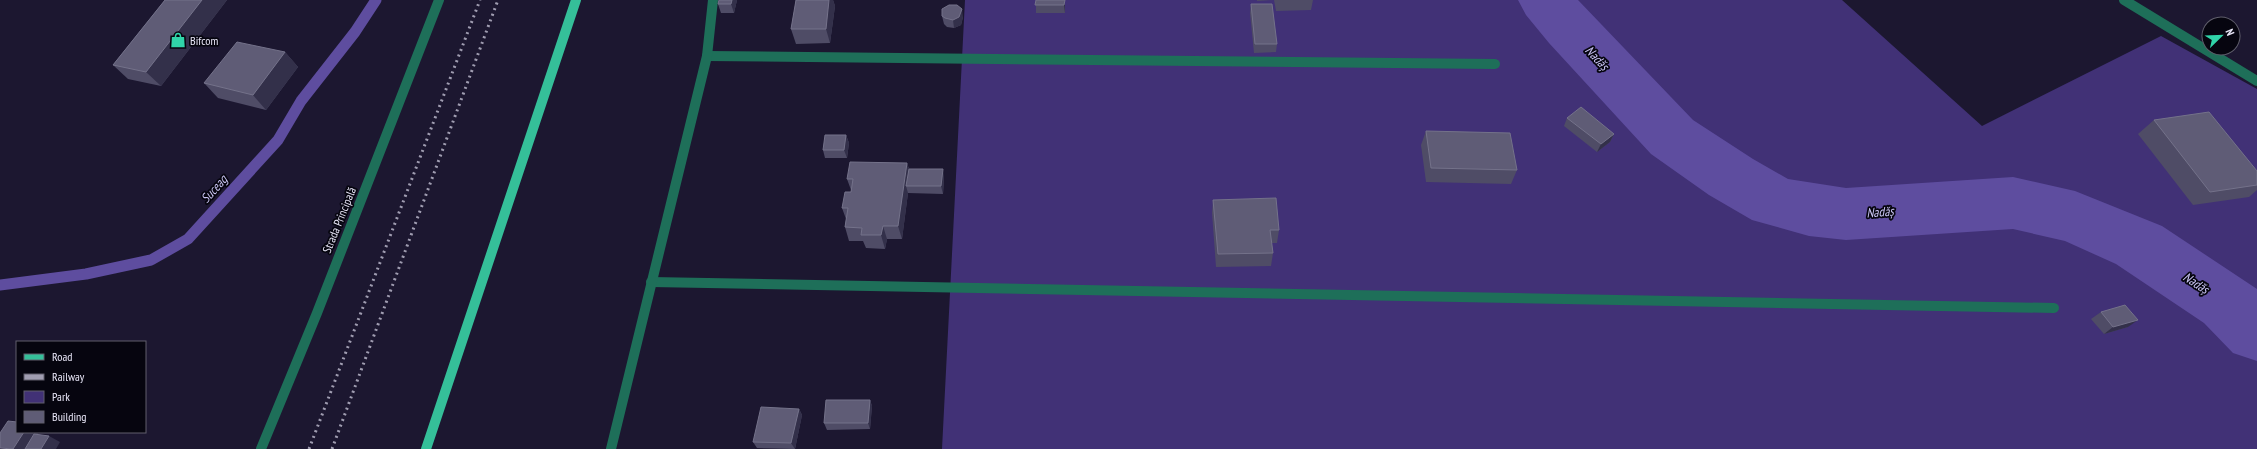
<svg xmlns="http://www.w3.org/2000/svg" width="2257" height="449" font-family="'PT Sans Narrow',sans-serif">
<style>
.green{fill:#413176}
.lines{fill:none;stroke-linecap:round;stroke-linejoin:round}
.stream{stroke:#5e4d9f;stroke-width:11}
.river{fill:#5e4d9f;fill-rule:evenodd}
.street{stroke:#1e6f59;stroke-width:10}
.primary{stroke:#35bf99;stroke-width:10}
.rail{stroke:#a09db1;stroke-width:3;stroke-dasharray:2 4;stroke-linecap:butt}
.wall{fill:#4f4c66}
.shaded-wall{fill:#33304a}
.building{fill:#5f5c76;stroke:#74728a}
.labels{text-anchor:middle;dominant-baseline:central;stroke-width:3.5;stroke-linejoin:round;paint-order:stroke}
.poi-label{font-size:12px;fill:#e8e6f7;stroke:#06050f;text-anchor:start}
.street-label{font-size:12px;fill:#e8e6f7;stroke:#06050f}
.water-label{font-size:13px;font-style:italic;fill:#cac5f3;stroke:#06050f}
</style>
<rect width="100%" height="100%" fill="#1c1730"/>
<!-- green -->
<path class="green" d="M965 0H1842L1982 126 2161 36 2257 89V449H942Z"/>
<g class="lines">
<!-- stream -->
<path class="stream" d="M0 285 86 274 151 260 188 239 278 140 301 101 355 32 376 0"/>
<!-- river -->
<path class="river" d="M1518 0H1578L1693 120 1753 159 1788 179 1846 188 2013 177 2075 191 2162 226 2257 289V361L2233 353 2204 323 2116 264 2065 241 2013 229 1846 240 1809 236 1752 220 1709 195 1651 154 1549 43 1526 15Z"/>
<!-- street -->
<g class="street">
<path d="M2124 0 2257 81"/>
<path d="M707 56 1495 64"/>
<path d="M651 282 2054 308"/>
<path d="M261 449 317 313 439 0"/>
<path d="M611 449 707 56 713 0"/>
</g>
<!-- primary -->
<path class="primary" d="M426 449 576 0"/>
<!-- rail -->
<g class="rail">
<path d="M309 449 480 0"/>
<path d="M332 449 498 0"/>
</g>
</g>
<!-- wall -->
<g class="wall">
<path d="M165 0H227L161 86 128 79 113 65Z"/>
<path d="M719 0H737L734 13H721L718 4Z"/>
<path d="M796 0H833L835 6 830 43 796 44 791 29Z"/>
<rect x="1036" y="0" width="29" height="13"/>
<path d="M1257 0H1313L1311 10 1276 11 1274 0 1257 1Z"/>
<path d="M1251 4 1277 44 1276 52 1254 53 1250 13Z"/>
<path d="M942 16 963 17 961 25 954 28 947 27 944 24Z"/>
<path d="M285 52 298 67 266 110 218 98 204 83Z"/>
<path d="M1567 118 1614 134 1610 142 1597 152 1564 126Z"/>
<path d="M2154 120 2257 171V190L2249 197 2193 205 2138 134Z"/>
<path d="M1426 131 1517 170 1511 184 1426 182 1421 145Z"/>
<path d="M846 135 849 143 847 158H825L823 150Z"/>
<path d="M907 163 909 169 944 177 943 194 908 193 902 239H887L885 249 866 248 863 241H849L845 227 846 219 842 208 851 192V190L847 179Z"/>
<path d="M1213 200 1279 230 1277 243H1272L1273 253 1271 266 1216 267 1212 213Z"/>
<path d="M2101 312 2128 327 2104 334 2091 319Z"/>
<path d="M870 400 872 406 870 429 827 430 824 423Z"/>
<path d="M799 409 802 415 795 449 757 448 753 442Z"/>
</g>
<!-- shaded-wall -->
<g class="shaded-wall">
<path d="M202 0H227L161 86 146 72Z"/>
<path d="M732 0H737L734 13 731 4Z"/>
<path d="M829 0H833L835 6 830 43 826 29Z"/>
<path d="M1065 0V13L1064 5Z"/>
<path d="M962 9 963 17 961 25 954 28 953 20Z"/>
<path d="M285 52 298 67 266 110 253 95Z"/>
<path d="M1614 134 1610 142 1597 152 1601 144Z"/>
<path d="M846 135 849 143 847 158 844 150Z"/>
<path d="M907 163 911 176 906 186 908 193 902 239 898 226Z"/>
<path d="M943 169 944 177 943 194 941 186Z"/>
<path d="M883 226 887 239 885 249 881 235Z"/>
<path d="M2138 320 2128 327 2104 334 2113 327Z"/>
<path d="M870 400 872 406 870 429 868 423Z"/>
<path d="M799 409 802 415 795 449 791 443Z"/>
<path d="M24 432H39L28 449H13Z"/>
<path d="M49 436 60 442 56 449H41Z"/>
</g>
<!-- building -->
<g class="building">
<path d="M165 0H202L146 72 113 65Z"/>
<path d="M719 0H732L731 4H718Z"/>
<path d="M796 0H829L826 29H791Z"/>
<path d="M1036 0H1065L1064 5H1035Z"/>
<path d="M1251 4H1272L1277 44H1255Z"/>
<path d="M949 5H957L962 9 959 17 953 20 945 18 942 16V9Z"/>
<path d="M237 42 285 52 253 95 204 83Z"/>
<path d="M1581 107 1614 134 1601 144 1567 118Z"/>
<path d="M2209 112 2257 171V185L2210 192 2154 120Z"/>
<path d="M1426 131 1510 133 1517 170 1431 168Z"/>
<path d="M825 135H846L844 150H823Z"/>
<path d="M850 162 907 163 898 226H883L881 235H861L862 228 845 227 848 208H842L845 192H851L853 179H847Z"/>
<path d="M909 169H943L941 186H906Z"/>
<path d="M1276 198 1279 230H1270L1273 253 1218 254 1213 200Z"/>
<path d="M2125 305 2138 320 2113 327 2101 312Z"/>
<path d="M826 400H870L868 423H824Z"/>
<path d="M761 407 799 409 791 443 753 442Z"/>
<path d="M8 421 17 422V432H24L13 449 0 448V433Z"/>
<path d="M34 434 49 436 41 449H25Z"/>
</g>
<!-- icons -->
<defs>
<symbol id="shop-bare" viewBox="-9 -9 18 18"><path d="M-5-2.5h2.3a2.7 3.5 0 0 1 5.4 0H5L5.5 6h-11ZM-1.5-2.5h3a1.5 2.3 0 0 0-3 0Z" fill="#30d4a9" stroke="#06050f" stroke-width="2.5" paint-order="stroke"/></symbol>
</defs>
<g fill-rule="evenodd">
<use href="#shop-bare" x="167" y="29" width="22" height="22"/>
</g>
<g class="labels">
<!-- poi labels -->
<g class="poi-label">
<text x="190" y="40">Bifcom</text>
</g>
<!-- street labels -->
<g class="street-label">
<text transform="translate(339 220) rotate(-68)">Strada Principală</text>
</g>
<!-- water labels -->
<g class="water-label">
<text transform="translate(1597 58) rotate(47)">Nadăș</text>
<text transform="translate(214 189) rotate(-48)">Suceag</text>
<text transform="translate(1880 212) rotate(-4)">Nadăș</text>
<text transform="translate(2196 283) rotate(33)">Nadăș</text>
</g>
</g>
<!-- legend -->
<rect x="16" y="341" width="130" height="92" fill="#06050f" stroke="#605f6c"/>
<rect x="24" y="354" width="20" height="6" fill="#35bf99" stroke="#605f6c"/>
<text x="52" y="361" font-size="12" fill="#e8e6f7">Road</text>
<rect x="24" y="374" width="20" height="6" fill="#a09db1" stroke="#605f6c"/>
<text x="52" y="381" font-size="12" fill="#e8e6f7">Railway</text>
<rect x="24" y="391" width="20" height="12" fill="#413176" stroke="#605f6c"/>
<text x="52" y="401" font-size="12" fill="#e8e6f7">Park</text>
<rect x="24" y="411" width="20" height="12" fill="#5f5c76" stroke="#605f6c"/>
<text x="52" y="421" font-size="12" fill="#e8e6f7">Building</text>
<!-- north arrow -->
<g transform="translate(2221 36) rotate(67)"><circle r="19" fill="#06050f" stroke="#605f6c"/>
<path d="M0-3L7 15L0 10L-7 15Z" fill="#30d4a9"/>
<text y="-6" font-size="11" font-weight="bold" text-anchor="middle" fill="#e8e6f7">N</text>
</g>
</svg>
